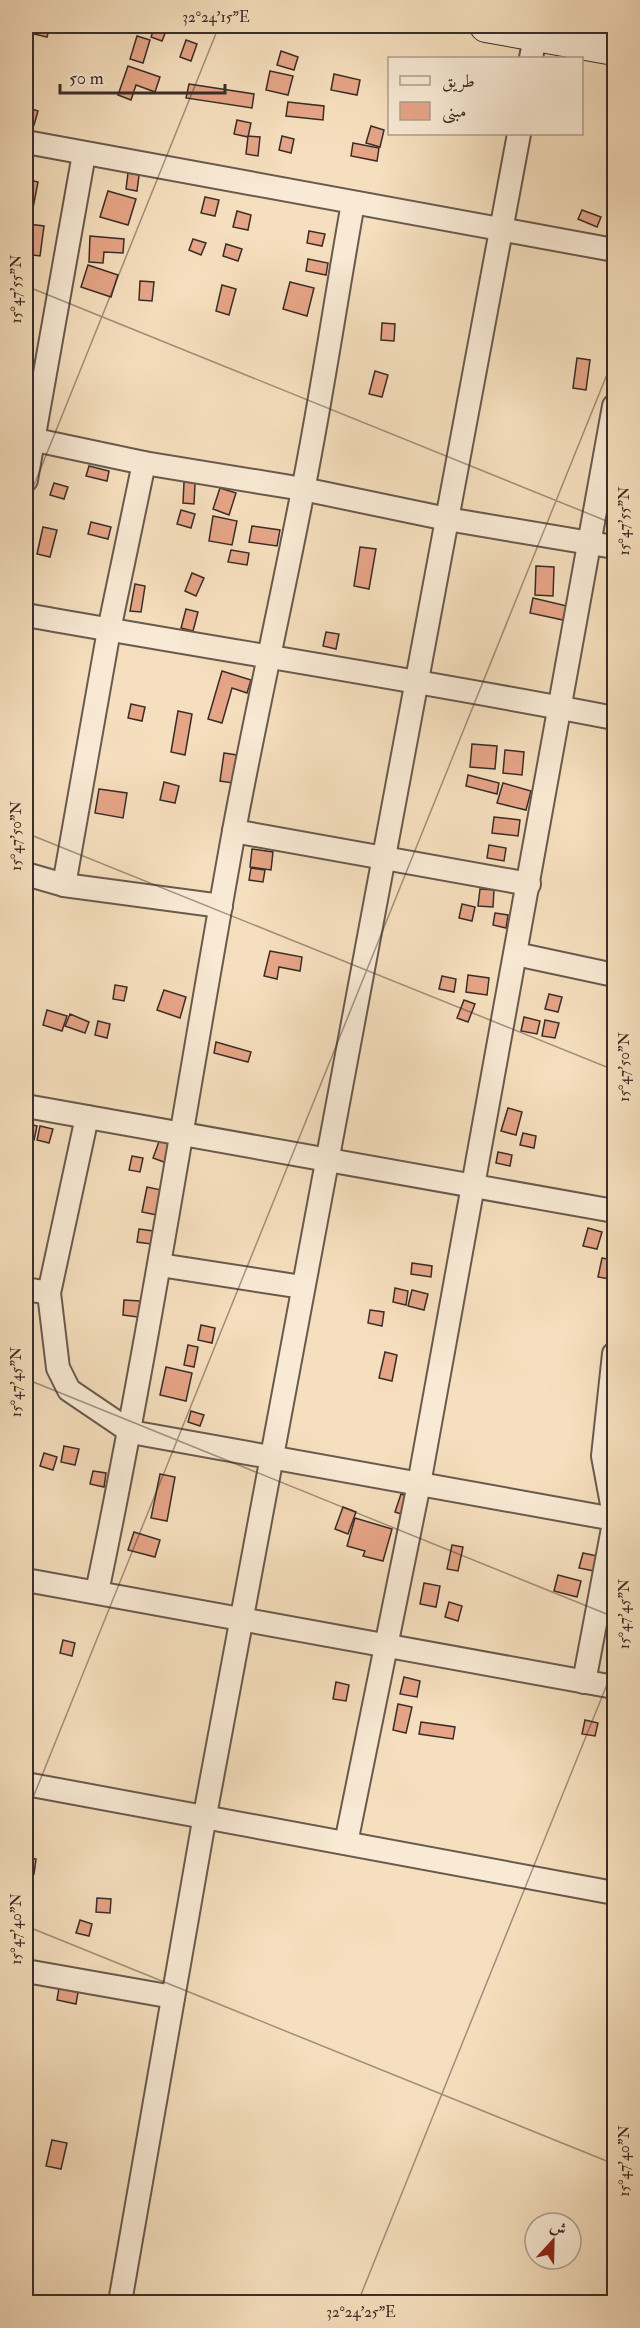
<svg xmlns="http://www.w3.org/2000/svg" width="640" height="2328" font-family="'IM FELL Double Pica',Amiri,serif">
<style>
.building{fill:#e6a587;stroke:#3a2d28;stroke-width:1.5}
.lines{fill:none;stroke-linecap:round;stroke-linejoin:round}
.street-casing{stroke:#695a4e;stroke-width:26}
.secondary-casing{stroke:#3a2d28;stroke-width:34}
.street{stroke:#f9ead5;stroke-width:22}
.secondary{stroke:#f9ead5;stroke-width:32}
.ticks{fill:none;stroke:#3a2d28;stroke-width:1.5;stroke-opacity:0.45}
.neatline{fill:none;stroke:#3a2d28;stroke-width:2}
.ticks-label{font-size:15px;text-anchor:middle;fill:#3a2d28}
</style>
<rect width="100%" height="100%" fill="#f6dfbe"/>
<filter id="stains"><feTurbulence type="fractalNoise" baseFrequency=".00333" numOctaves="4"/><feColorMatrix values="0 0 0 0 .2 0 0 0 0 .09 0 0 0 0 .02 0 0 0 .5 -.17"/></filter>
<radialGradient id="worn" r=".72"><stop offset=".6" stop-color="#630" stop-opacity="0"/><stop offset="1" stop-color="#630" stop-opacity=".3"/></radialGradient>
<!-- building -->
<g class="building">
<path d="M36 26H50L47 37 34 34Z"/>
<path d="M155 26H168L162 41 151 37Z"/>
<path d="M181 26H197L196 31 181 28Z"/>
<path d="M137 36 150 40 143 63 130 59Z"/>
<path d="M186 40 197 44 191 61 180 57Z"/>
<path d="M281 51 298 57 294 70 277 65Z"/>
<path d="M128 66 160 77 155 92 136 85 131 100 118 95Z"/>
<path d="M270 71 293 76 288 95 266 90Z"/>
<path d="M334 74 360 80 357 95 331 90Z"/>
<path d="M189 84 254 94 252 108 186 98Z"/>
<path d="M288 102 324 106 323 120 286 116Z"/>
<path d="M26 107 38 111 34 125 26 123Z"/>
<path d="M237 120 251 123 248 137 234 134Z"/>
<path d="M371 126 384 130 380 147 366 143Z"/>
<path d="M248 136 260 137 258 156 246 154Z"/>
<path d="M282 136 294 139 291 153 279 150Z"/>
<path d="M353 143 379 148 377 161 351 156Z"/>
<path d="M128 173 139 175 137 191 126 189Z"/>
<path d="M26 179 38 182 33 208 26 207Z"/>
<path d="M108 191 136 199 128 225 100 217Z"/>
<path d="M205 197 219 200 215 216 201 213Z"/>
<path d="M582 210 601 217 597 227 578 219Z"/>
<path d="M237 211 251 215 248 230 233 227Z"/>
<path d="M28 224 44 226 40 256 26 254Z"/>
<path d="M309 231 325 234 322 246 307 243Z"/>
<path d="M90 236 124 239 123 253 104 252 103 263 89 262Z"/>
<path d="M193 239 206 243 201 255 189 250Z"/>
<path d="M226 244 242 249 238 261 223 256Z"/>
<path d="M308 259 328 263 326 275 306 271Z"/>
<path d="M88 265 118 275 111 297 81 287Z"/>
<path d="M140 281 154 282 152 301 139 300Z"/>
<path d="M290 282 314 288 307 316 283 309Z"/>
<path d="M222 285 236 289 229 315 216 311Z"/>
<path d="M382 323 395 324 394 341 381 340Z"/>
<path d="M577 358 590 360 586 390 573 388Z"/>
<path d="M375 371 388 375 382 397 369 394Z"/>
<path d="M89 466 109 471 107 481 86 476Z"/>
<path d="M184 482 195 483 194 504 183 503Z"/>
<path d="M54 483 68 487 64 499 50 495Z"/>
<path d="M220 488 236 493 229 515 213 509Z"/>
<path d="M181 510 195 514 191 528 177 524Z"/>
<path d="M213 516 237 521 232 545 209 541Z"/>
<path d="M91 522 111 527 108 539 88 534Z"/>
<path d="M252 526 280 530 277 546 249 542Z"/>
<path d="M43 527 57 530 50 557 37 554Z"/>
<path d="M360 547 376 549 369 589 354 586Z"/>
<path d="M231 550 249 553 247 565 228 562Z"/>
<path d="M536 566 554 567 553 596 535 595Z"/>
<path d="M192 573 204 578 196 596 185 591Z"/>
<path d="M135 584 145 586 141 612 130 611Z"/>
<path d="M533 598 567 606 563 620 530 613Z"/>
<path d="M186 609 198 612 193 631 181 628Z"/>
<path d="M326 632 339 634 336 649 323 646Z"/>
<path d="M222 671 251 680 247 693 232 688 222 723 208 719Z"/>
<path d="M131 704 145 707 142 721 128 718Z"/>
<path d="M178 711 192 714 185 755 171 752Z"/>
<path d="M472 744 497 746 495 769 470 767Z"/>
<path d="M505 750 524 752 522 775 503 773Z"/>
<path d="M224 753 237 755 233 783 220 781Z"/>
<path d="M468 775 499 783 497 794 466 786Z"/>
<path d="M164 782 179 786 175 803 160 800Z"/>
<path d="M503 783 531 791 526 810 497 803Z"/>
<path d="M99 789 127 793 123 818 95 813Z"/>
<path d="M494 817 520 820 518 836 492 833Z"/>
<path d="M489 845 506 848 504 861 487 858Z"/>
<path d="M252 849 273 852 271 870 250 867Z"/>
<path d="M251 868 265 870 263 882 249 880Z"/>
<path d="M480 889 494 890 493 907 478 906Z"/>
<path d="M462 904 475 907 472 921 459 918Z"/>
<path d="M495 913 508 915 506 928 493 925Z"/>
<path d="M270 951 302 957 300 971 279 967 277 979 264 976Z"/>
<path d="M26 967H31L29 980 26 979Z"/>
<path d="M468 975 489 978 487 995 466 992Z"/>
<path d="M442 976 456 979 454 992 439 989Z"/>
<path d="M115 985 127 987 124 1001 113 999Z"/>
<path d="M164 990 186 997 180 1018 157 1010Z"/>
<path d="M549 994 562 997 558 1012 545 1009Z"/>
<path d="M464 1000 475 1004 468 1022 457 1018Z"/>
<path d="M47 1010 67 1016 62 1031 43 1025Z"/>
<path d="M70 1014 89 1022 85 1033 65 1026Z"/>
<path d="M524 1017 540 1021 537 1034 521 1031Z"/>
<path d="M545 1020 559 1023 555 1038 542 1036Z"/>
<path d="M98 1021 110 1024 107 1038 95 1035Z"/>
<path d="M216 1042 251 1052 248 1062 214 1053Z"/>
<path d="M508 1108 522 1112 516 1135 501 1131Z"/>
<path d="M26 1123 37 1126 34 1140 26 1138Z"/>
<path d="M40 1126 53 1129 49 1143 37 1140Z"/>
<path d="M523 1133 536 1136 534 1148 520 1145Z"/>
<path d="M160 1139 178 1146 172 1165 153 1158Z"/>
<path d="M26 1150 32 1152 29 1164 26 1163Z"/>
<path d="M498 1152 512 1155 510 1166 496 1163Z"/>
<path d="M132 1156 143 1158 140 1172 129 1170Z"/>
<path d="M147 1187 161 1190 157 1215 142 1212Z"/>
<path d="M588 1228 602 1232 597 1249 583 1246Z"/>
<path d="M139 1229 153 1231 151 1244 137 1242Z"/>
<path d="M602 1258 613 1260 609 1279 598 1277Z"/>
<path d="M412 1263 432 1266 431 1277 411 1274Z"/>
<path d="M395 1288 408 1291 406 1305 393 1302Z"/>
<path d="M412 1290 428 1294 424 1310 408 1306Z"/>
<path d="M124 1300 140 1301 138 1317 123 1315Z"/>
<path d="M370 1310 384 1312 382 1326 368 1323Z"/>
<path d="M201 1325 215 1328 212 1343 198 1340Z"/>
<path d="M188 1345 198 1347 194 1367 184 1365Z"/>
<path d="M385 1352 397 1355 392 1381 379 1378Z"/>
<path d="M166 1367 192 1373 186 1401 160 1395Z"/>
<path d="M191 1411 204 1415 200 1426 188 1422Z"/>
<path d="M64 1446 79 1449 75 1465 61 1462Z"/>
<path d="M44 1453 57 1457 53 1470 40 1466Z"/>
<path d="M93 1471 106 1473 104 1487 90 1484Z"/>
<path d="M160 1474 175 1477 167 1521 151 1518Z"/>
<path d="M401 1494 410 1497 404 1515 395 1512Z"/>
<path d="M343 1507 356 1512 348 1534 335 1529Z"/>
<path d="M355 1518 392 1529 383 1561 363 1556 365 1551 347 1546Z"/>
<path d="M134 1532 160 1540 155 1557 128 1550Z"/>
<path d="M452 1545 463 1547 458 1571 447 1569Z"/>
<path d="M583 1553 602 1557 599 1572 579 1568Z"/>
<path d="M558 1575 581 1581 577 1597 554 1591Z"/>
<path d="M424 1583 440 1586 436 1607 420 1604Z"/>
<path d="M449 1602 462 1606 458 1621 445 1617Z"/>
<path d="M63 1640 75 1643 72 1656 60 1653Z"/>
<path d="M404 1677 420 1681 417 1697 400 1694Z"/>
<path d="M336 1682 349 1685 346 1701 333 1699Z"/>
<path d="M398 1704 412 1707 406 1733 393 1730Z"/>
<path d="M585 1720 598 1723 595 1736 582 1734Z"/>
<path d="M421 1722 455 1727 453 1739 419 1734Z"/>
<path d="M26 1857 36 1859 34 1874 26 1873Z"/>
<path d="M97 1898 111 1899 110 1913 96 1912Z"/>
<path d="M80 1920 92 1924 89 1936 76 1933Z"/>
<path d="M59 1988 78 1992 76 2004 57 2000Z"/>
<path d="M52 2140 67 2143 61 2169 46 2166Z"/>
</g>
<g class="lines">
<defs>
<g id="street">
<path d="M531 58 537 26"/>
<path d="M26 142 614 250"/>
<path d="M26 438 144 463 303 489 447 519 614 547"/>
<path d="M26 480 84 154"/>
<path d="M26 615C222 650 419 680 614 718"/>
<path d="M234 831 529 884"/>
<path d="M26 874 64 885 221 906"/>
<path d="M64 885 109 630 144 463"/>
<path d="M516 954 614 975"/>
<path d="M26 1106 614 1211"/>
<path d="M87 1117 49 1293 58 1368 69 1390 131 1432 614 1519"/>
<path d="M160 1265 302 1287"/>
<path d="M26 1289 49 1293"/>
<path d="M614 1354 603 1456 614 1515"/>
<path d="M26 1580 614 1687"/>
<path d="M97 1592C150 1339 188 1084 234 831 255 717 281 604 303 490 322 395 336 298 353 203"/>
<path d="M584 1682 614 1523"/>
<path d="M26 1784 614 1893"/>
<path d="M346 1843 419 1484 614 406"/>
<path d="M26 1971 173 1997"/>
<path d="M120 2302 205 1815 519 134"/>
</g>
<path id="secondary" d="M486 26 614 49"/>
</defs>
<!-- street casing -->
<use href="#street" class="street-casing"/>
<!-- secondary casing -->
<use href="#secondary" class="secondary-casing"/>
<!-- street -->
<use href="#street" class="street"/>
<!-- secondary -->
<use href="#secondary" class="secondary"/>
</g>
<!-- ticks -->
<path class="ticks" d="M26 286 614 524M26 505 219 26M26 833 614 1070M26 1379 614 1617M26 1815 614 357M26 1926 614 2164M358 2302 614 1667"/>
<!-- margin -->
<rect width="640" height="2328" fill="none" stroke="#f6dfbe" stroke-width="66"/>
<!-- legend -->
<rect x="388" y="57" width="195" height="78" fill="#f9ead5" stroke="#ad9e90" stroke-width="1.5"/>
<rect x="400" y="76" width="30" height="9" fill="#f9ead5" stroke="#ad9e90" stroke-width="1.5"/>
<text x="442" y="87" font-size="18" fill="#3a2d28">طريق</text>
<rect x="400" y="102" width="30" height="18" fill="#e6a587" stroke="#ad9e90" stroke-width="1.5"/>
<text x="442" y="117" font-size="18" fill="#3a2d28">مبنى</text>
<!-- north arrow -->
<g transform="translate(553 2241) rotate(22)"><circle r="28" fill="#f9ead5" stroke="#ad9e90" stroke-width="1.5"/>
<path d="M0-4.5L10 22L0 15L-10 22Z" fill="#8f2418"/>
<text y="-9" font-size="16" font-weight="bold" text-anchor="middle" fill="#3a2d28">ش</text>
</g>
<!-- scale -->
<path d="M60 84v9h165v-9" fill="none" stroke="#3a2d28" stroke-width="3"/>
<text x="69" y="84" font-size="18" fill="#3a2d28" stroke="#f9ead5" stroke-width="4.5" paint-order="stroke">50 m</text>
<rect x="33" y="33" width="574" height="2262" class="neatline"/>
<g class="ticks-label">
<text x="216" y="22">32°24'15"E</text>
<text transform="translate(16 289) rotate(-90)" y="5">15°47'55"N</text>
<text transform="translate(624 521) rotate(-90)" y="5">15°47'55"N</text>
<text transform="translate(16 836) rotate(-90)" y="5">15°47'50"N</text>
<text transform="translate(624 1067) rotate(-90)" y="5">15°47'50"N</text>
<text transform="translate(16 1382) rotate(-90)" y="5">15°47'45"N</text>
<text transform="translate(624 1614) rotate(-90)" y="5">15°47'45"N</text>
<text transform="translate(16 1929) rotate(-90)" y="5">15°47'40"N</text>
<text transform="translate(624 2161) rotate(-90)" y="5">15°47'40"N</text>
<text x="361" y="2317">32°24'25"E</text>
</g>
<rect width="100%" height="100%" filter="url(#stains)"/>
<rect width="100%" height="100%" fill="url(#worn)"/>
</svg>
